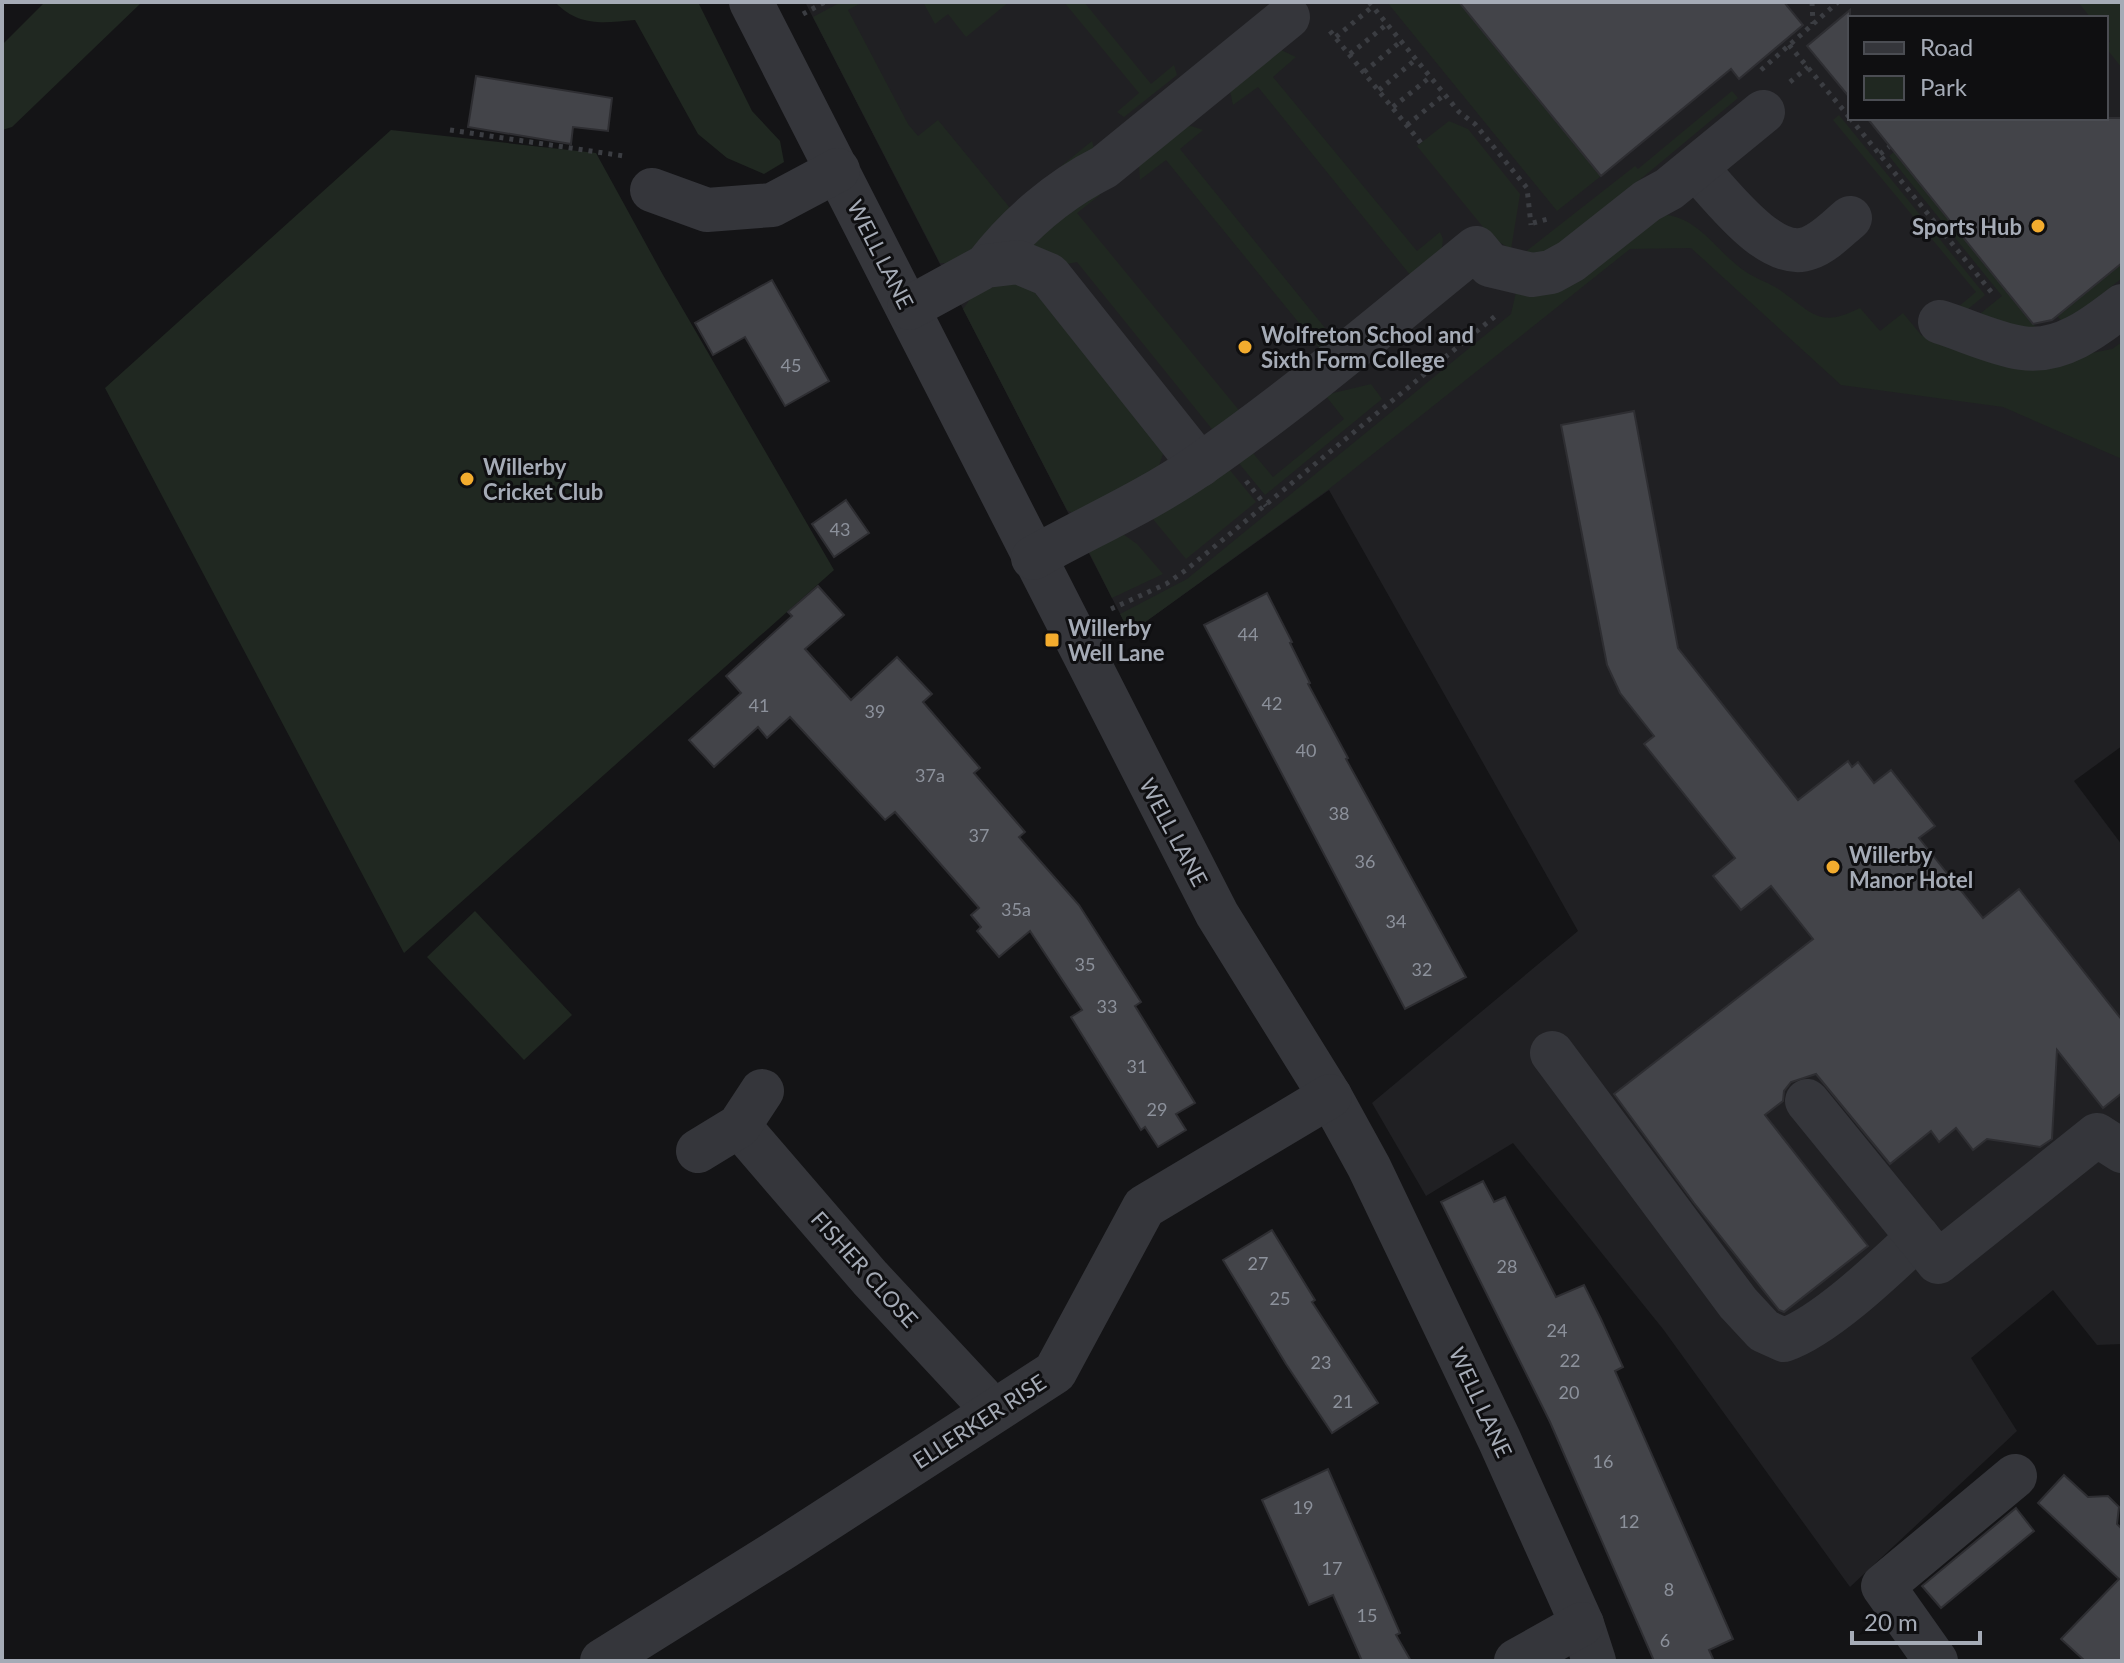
<svg xmlns="http://www.w3.org/2000/svg" width="2124" height="1663" font-family="Lato,sans-serif">
<style>
.built{fill:#202023;fill-rule:evenodd}
.green{fill:#202821}
.building{fill:#434449;stroke:#2e2e32;stroke-width:2}
.lines{fill:none;stroke-linecap:round;stroke-linejoin:round}
.path{stroke:#3b3d42;stroke-width:5;stroke-dasharray:4 6;stroke-linecap:butt}
.minor{stroke:#35363b;stroke-width:44}
.poi-dot{fill:#f3ac2e;stroke:#0f0f11;stroke-width:3}
.labels{text-anchor:middle;dominant-baseline:central;stroke-width:6;stroke-linejoin:round;paint-order:stroke}
.number-label{font-size:18px;fill:#8c919b}
.poi-label{font-size:22px;font-weight:bold;fill:#a5abb6;stroke:#0f0f11;text-anchor:start}
.street-label{font-size:22px;fill:#a5abb6;stroke:#0f0f11}
</style>
<rect width="100%" height="100%" fill="#141416"/>
<!-- built -->
<path class="built" d="M805 2H2122V746L2074 781 2122 845V1344L2097 1345 2053 1290 1971 1358 2017 1431 1850 1587 1663 1329 1513 1143 1426 1196 1372 1103 1578 931 1329 490 1130 633ZM1850 18H2106V118H1850Z"/>
<!-- green -->
<g class="green">
<path d="M45 2H142L12 127 2 130V45Z"/>
<path d="M555 2H698L752 111 780 141 784 162 764 174 727 158 698 134 635 20C603 23 579 27 555 2Z"/>
<path d="M841 2H863L848 10 908 124 918 136 938 120 1010 208 1092 141 1094 149 977 249 951 263H940L813 17Z"/>
<path d="M923 2H1009L966 37 948 14 935 24Z"/>
<path d="M1064 2H1084L1151 84 1174 65 1177 75 1124 117 1117 112 1139 93Z"/>
<path d="M1387 2H1459L1601 176 1557 211Z"/>
<path d="M2078 2H2122V68L2106 48 2110 41 2106 36V18H2091Z"/>
<path d="M1281 50 1296 57 1273 77 1417 251 1440 232 1443 239 1442 248 1411 276 1258 87 1233 105 1230 91Z"/>
<path d="M1732 91 1738 98 1559 247 1545 254 1524 253 1635 166 1638 169Z"/>
<path d="M1839 115 1985 295 1957 318 1951 313 1976 292 1833 120Z"/>
<path d="M1449 121 1468 129 1520 194 1511 249 1492 238 1417 146Z"/>
<path d="M1191 126 1203 130 1180 149 1334 339 1321 350 1166 160 1140 180 1139 164 1185 127Z"/>
<path d="M391 130 596 153 663 275 834 570 404 953 105 388Z"/>
<path d="M1894 152 2039 331 1971 321 2002 296 1889 156Z"/>
<path d="M1101 194 1077 213 1242 414 1216 434 1077 262 1067 264 1030 245 1069 204Z"/>
<path d="M1667 215C1700 219 1719 254 1746 272 1758 280 1773 284 1784 293 1815 316 1822 327 1860 308L1880 331 1903 313 1922 336 1930 330 2057 360 2112 349 2122 342V459L2003 407 1841 385 1691 248 1630 249 1329 489 1130 633 1120 614 1187 579 1511 314 1516 292 1656 216Z"/>
<path d="M2122 263V278L2065 324 2057 316Z"/>
<path d="M1013 277 1022 278 1162 438 1163 454 1157 471 1075 514 1067 510 963 309 971 298Z"/>
<path d="M1371 384 1382 399 1265 495 1233 456 1247 446 1273 477 1344 419 1325 395Z"/>
<path d="M1224 463 1256 502 1186 559 1148 513Z"/>
<path d="M1117 530 1137 544 1163 574 1112 598 1089 552Z"/>
<path d="M475 911 572 1015 524 1060 427 957Z"/>
</g>
<!-- building -->
<g class="building">
<path d="M1459 2H1784L1803 25 1739 79 1731 69 1601 176Z"/>
<path d="M1850 10V98L1807 46Z"/>
<path d="M476 76 612 98 608 131 573 127 571 144 468 127Z"/>
<path d="M1867 118H2122V263L2052 320 2033 324Z"/>
<path d="M772 280 829 381 785 406 745 337 713 355 695 323Z"/>
<path d="M1634 411 1678 648 1798 800 1848 761 1852 767 1858 762 1874 783 1891 770 1935 826 1919 838 1983 918 2019 889 2122 1020V1093L2103 1108 2057 1050 2052 1139 2040 1147 1987 1139 1973 1150 1956 1128 1939 1142 1931 1131 1890 1164 1816 1074 1791 1082 1784 1091 1783 1101 1765 1115 1868 1246 1784 1312 1779 1310 1694 1203 1614 1094 1813 939 1771 886 1741 910 1713 876 1735 858 1644 744 1654 736 1620 693 1607 665 1561 425Z"/>
<path d="M846 500 869 533 834 557 812 524Z"/>
<path d="M818 586 844 615 805 649 851 700 897 657 932 694 923 702 980 768 974 773 1025 832 1019 837 1079 905 1141 1002 1135 1006 1195 1103 1176 1114 1186 1130 1158 1147 1145 1127 1141 1130 1071 1017 1082 1010 1030 931 999 957 977 931 981 927 971 915 979 908 895 812 885 820 790 717 767 738 758 727 714 767 689 740 741 693 726 676 792 616 788 612Z"/>
<path d="M1267 593 1292 642 1290 643 1310 683 1308 684 1348 758 1346 759 1466 977 1405 1009 1204 625Z"/>
<path d="M1483 1181 1494 1202 1505 1197 1556 1297 1584 1285 1601 1319 1623 1367 1615 1371 1733 1639 1709 1650 1714 1661H1654L1550 1422 1441 1202Z"/>
<path d="M1272 1230 1315 1300 1312 1302 1378 1403 1332 1433 1286 1364 1223 1260Z"/>
<path d="M1328 1469 1400 1633 1396 1635 1411 1661H1362L1333 1595 1309 1605 1262 1500Z"/>
<path d="M2064 1475 2088 1497 2108 1496 2119 1507 2117 1524 2122 1529V1661H2085L2061 1639 2119 1579 2038 1503Z"/>
<path d="M2016 1508 2034 1531 1941 1608 1922 1586Z"/>
</g>
<g class="lines">
<!-- path -->
<g class="path">
<path d="M1369 2 1459 112 1475 124 1527 188 1531 225"/>
<path d="M1812 2 1813 24"/>
<path d="M803 14 825 2"/>
<path d="M1330 31 1421 143"/>
<path d="M1336 37 1372 7"/>
<path d="M1789 45 1850 118"/>
<path d="M1350 54 1386 25"/>
<path d="M1761 70 1838 2"/>
<path d="M1364 72 1400 42"/>
<path d="M1790 82 1808 67"/>
<path d="M1379 90 1415 60"/>
<path d="M1393 107 1429 78"/>
<path d="M1850 118 1993 294"/>
<path d="M1407 125 1444 95"/>
<path d="M450 130 624 156"/>
<path d="M1880 154 1889 147"/>
<path d="M1533 223 1552 218"/>
<path d="M1246 481 1266 506"/>
<path d="M1111 609 1166 584 1186 570 1499 313"/>
</g>
<!-- minor -->
<g class="minor">
<path d="M751 2 1217 914 1330 1096 1369 1167 1499 1439 1582 1624 1594 1661"/>
<path d="M1696 168C1720 193 1770 263 1809 248 1824 243 1838 228 1850 218"/>
<path d="M652 190 707 210 772 205 838 170"/>
<path d="M986 266C1017 226 1058 190 1104 167L1288 17"/>
<path d="M909 308 986 266 1018 262 1049 275 1200 465"/>
<path d="M1940 322C1966 330 1995 344 2022 348 2060 354 2095 327 2122 306"/>
<path d="M1033 558C1088 527 1146 502 1198 466 1295 399 1385 322 1476 248L1490 265 1532 275 1551 272 1571 261 1647 201 1669 189 1763 112"/>
<path d="M1552 1053 1738 1303 1764 1331 1784 1340C1825 1326 1885 1268 1918 1237"/>
<path d="M1807 1101 1938 1262 2097 1135 2122 1151"/>
<path d="M739 1126 870 1278 993 1410"/>
<path d="M698 1151 739 1126 762 1091"/>
<path d="M602 1661 783 1548 1055 1372 1144 1207 1330 1096"/>
<path d="M1516 1661 1582 1624"/>
<path d="M1936 1661 1883 1586 2015 1476"/>
</g>
</g>
<!-- markers -->
<g class="poi-dot">
<circle cx="2038" cy="226" r="8"/>
<circle cx="1245" cy="347" r="8"/>
<circle cx="467" cy="479" r="8"/>
<rect x="1044" y="632" width="16" height="16" rx="4"/>
<circle cx="1833" cy="867" r="8"/>
</g>
<g class="labels">
<!-- number labels -->
<g class="number-label">
<text x="791" y="365">45</text>
<text x="840" y="529">43</text>
<text x="1248" y="634">44</text>
<text x="1272" y="703">42</text>
<text x="759" y="705">41</text>
<text x="875" y="711">39</text>
<text x="1306" y="750">40</text>
<text x="930" y="775">37a</text>
<text x="1339" y="813">38</text>
<text x="979" y="835">37</text>
<text x="1365" y="861">36</text>
<text x="1016" y="909">35a</text>
<text x="1396" y="921">34</text>
<text x="1085" y="964">35</text>
<text x="1422" y="969">32</text>
<text x="1107" y="1006">33</text>
<text x="1137" y="1066">31</text>
<text x="1157" y="1109">29</text>
<text x="1258" y="1263">27</text>
<text x="1507" y="1266">28</text>
<text x="1280" y="1298">25</text>
<text x="1557" y="1330">24</text>
<text x="1570" y="1360">22</text>
<text x="1321" y="1362">23</text>
<text x="1569" y="1392">20</text>
<text x="1343" y="1401">21</text>
<text x="1603" y="1461">16</text>
<text x="1303" y="1507">19</text>
<text x="1629" y="1521">12</text>
<text x="1332" y="1568">17</text>
<text x="1669" y="1589">8</text>
<text x="1367" y="1615">15</text>
<text x="1665" y="1640">6</text>
</g>
<!-- poi labels -->
<g class="poi-label">
<text x="2022" y="226" text-anchor="end">Sports Hub</text>
<text x="1261" y="334">Wolfreton School and<tspan x="1261" dy="25">Sixth Form College</tspan></text>
<text x="483" y="466">Willerby<tspan x="483" dy="25">Cricket Club</tspan></text>
<text x="1068" y="627">Willerby<tspan x="1068" dy="25">Well Lane</tspan></text>
<text x="1849" y="854">Willerby<tspan x="1849" dy="25">Manor Hotel</tspan></text>
</g>
<!-- street labels -->
<g class="street-label">
<text transform="translate(881 254) rotate(63)">WELL LANE</text>
<text transform="translate(1174 832) rotate(62)">WELL LANE</text>
<text transform="translate(865 1269) rotate(48)">FISHER CLOSE</text>
<text transform="translate(1481 1402) rotate(65)">WELL LANE</text>
<text transform="translate(979 1421) rotate(-33)">ELLERKER RISE</text>
</g>
</g>
<!-- border -->
<rect width="2124" height="1663" fill="none" stroke="#a5abb6" stroke-width="8"/>
<!-- legend -->
<rect x="1848" y="16" width="260" height="104" fill="#0f0f11" stroke="#4b4d53" stroke-width="2"/>
<rect x="1864" y="42" width="40" height="12" fill="#35363b" stroke="#4b4d53" stroke-width="2"/>
<text x="1920" y="56" font-size="24" fill="#a5abb6">Road</text>
<rect x="1864" y="76" width="40" height="24" fill="#202821" stroke="#4b4d53" stroke-width="2"/>
<text x="1920" y="96" font-size="24" fill="#a5abb6">Park</text>
<!-- scale -->
<path d="M1852 1631v12h128v-12" fill="none" stroke="#a5abb6" stroke-width="4"/>
<text x="1864" y="1631" font-size="24" fill="#a5abb6" stroke="#0f0f11" stroke-width="6" paint-order="stroke">20 m</text>
</svg>
